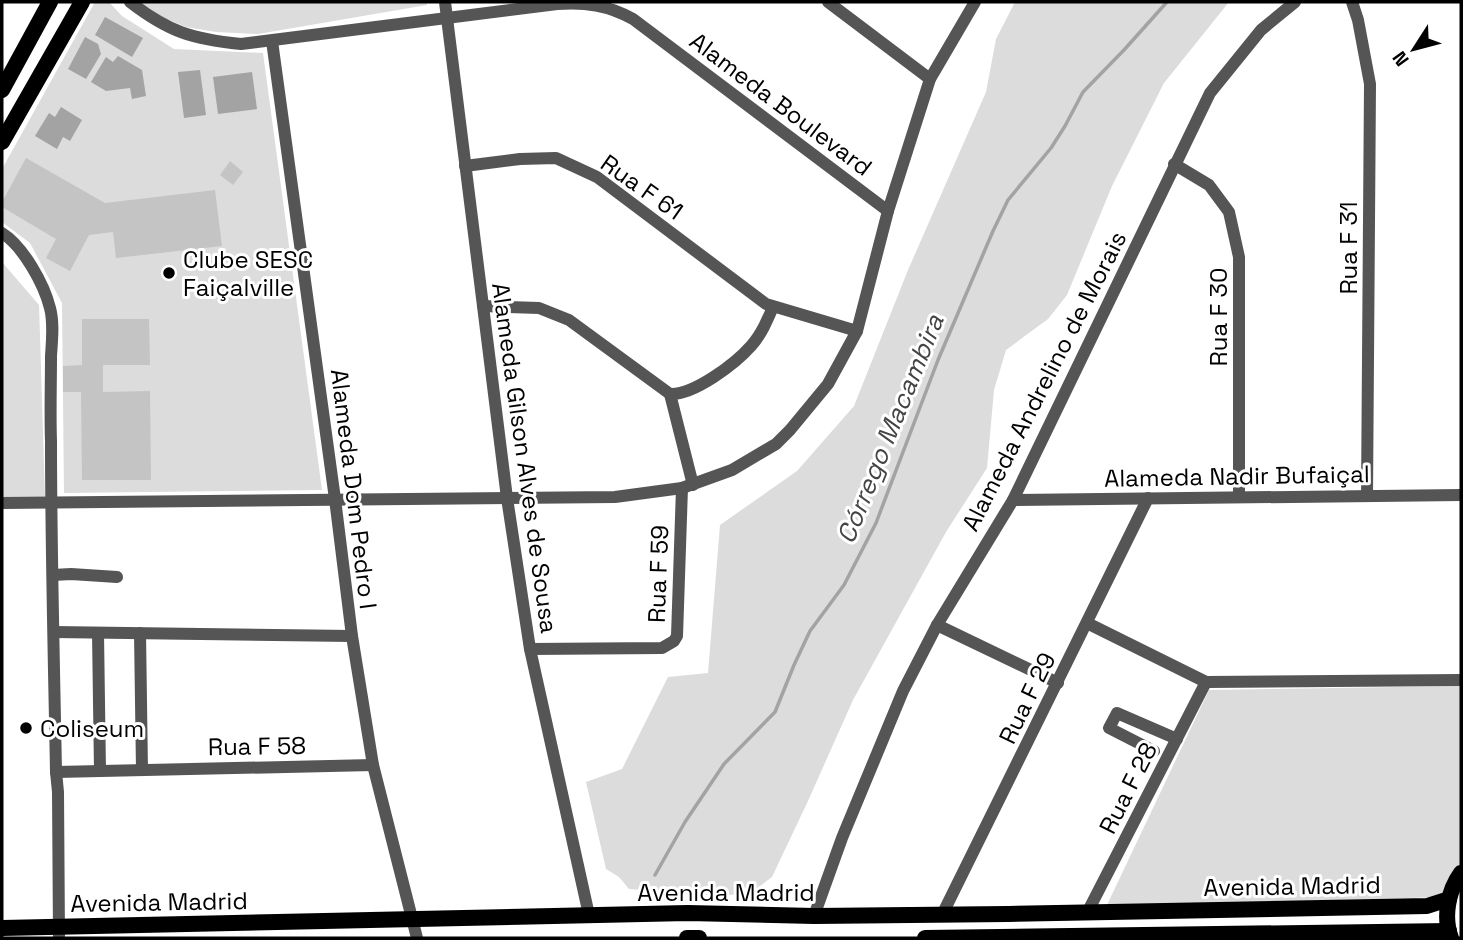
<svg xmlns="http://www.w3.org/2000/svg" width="1463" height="940" font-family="'Space Grotesk',sans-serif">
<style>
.green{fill:#dcdcdc}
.water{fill:#a3a3a3}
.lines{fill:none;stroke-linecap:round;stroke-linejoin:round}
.stream{stroke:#a3a3a3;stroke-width:3.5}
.building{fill:#c4c4c4}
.minor{stroke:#555;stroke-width:12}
.major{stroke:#000;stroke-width:16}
.poi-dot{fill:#000;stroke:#fff;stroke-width:2.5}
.labels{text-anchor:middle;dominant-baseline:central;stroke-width:6;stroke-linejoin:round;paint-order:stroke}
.street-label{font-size:24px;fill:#000;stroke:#fff}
.poi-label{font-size:24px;fill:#000;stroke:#fff;text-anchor:start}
.water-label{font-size:26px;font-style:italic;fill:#444;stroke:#fff}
</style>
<rect width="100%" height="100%" fill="#fff"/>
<!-- green -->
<g class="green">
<path d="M95 2H109L122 16 174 49 263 53 322 490 64 493 62 303 30 243 2 222V169Z"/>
<path d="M139 2H427V5L258 34 216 32 186 27 162 17Z"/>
<path d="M1015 2H1229L1164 83 1112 186 1067 295 1048 319 1006 350 994 390 987 468 946 532 853 700 808 801 772 877 751 893 720 896 629 889 619 877 606 869 586 782 622 769 668 677 708 673 720 525 797 471 854 406 908 270 986 92 996 39Z"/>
<path d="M2 262 39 305 45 497H2Z"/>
<path d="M1461 686V867L1440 897 1106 907 1209 690Z"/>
</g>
<!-- water -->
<g class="water">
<path d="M105 17 143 38 132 57 95 35Z"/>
<path d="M85 37 98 44 101 54 86 79 68 69Z"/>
<path d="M118 56 142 70 146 96 132 99 130 88 106 91 91 82 106 57 113 62Z"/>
<path d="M200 70 206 115 184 118 178 72Z"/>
<path d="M252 72 257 109 218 114 213 77Z"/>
<path d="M61 107 82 120 70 141 63 137 57 149 35 136 49 113 55 117Z"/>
</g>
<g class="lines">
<!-- stream -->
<path class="stream" d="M655 875 685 822 724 764 775 712 794 665 810 631 844 585 876 523 938 360 993 231 1008 200 1051 148 1065 126 1083 92 1124 50 1167 2"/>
</g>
<!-- building -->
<g class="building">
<path d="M26 158 105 203 215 190 222 246 116 258 113 232 89 235 70 271 46 258 56 239 2 207V202Z"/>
<path d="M230 161 243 172 233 185 220 175Z"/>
<path d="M82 319H149L150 365H103V392L150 391 151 480H82L81 392H63V366L82 365Z"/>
</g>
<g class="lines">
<!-- minor -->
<g class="minor">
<path d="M130 2C169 32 192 39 241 44L557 4C585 2 608 5 633 19L888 211"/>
<path d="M445 2 507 498 530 649 589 915"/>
<path d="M828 2 930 79"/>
<path d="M1352 2 1358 20 1370 84 1367 496"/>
<path d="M272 41 335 499 352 636 373 765 417 938"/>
<path d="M1174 164 1209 185 1229 212 1239 257V497"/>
<path d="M465 166 520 159 556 158 597 177 766 304 857 331"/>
<path d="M2 233C23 246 44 284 50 308 54 323 52 340 51 356 51 384 50 413 51 441 51 551 54 662 56 772L58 792 59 938"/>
<path d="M483 306 539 308 569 320 670 394C694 395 735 364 751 346 761 335 767 321 773 307"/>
<path d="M670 394 693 485"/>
<path d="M1013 500 1461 495"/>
<path d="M2 503 615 497 682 488 732 470 776 444 790 430 828 384 857 331 888 211 930 79 975 2"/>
<path d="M53 575 71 574 117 577"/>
<path d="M1087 623 1206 682 1461 680"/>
<path d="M937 625 1058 683"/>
<path d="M54 632 352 636"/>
<path d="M98 633 100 771"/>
<path d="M140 633 142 770"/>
<path d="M530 649 662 648 674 641 677 636 682 488"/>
<path d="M1154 751 1109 728 1117 713 1177 739"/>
<path d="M56 772 373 765"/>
<path d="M1087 913 1206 682"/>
<path d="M942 915 1148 498"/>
<path d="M814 916 842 838 903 691 937 625 1013 500 1210 93 1261 30 1295 2"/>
</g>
<!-- major -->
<g class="major">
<path d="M2 90 50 2"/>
<path d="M2 142 82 2"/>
<path d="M2 928 688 913 814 916 1008 914 1427 906 1449 899"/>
<path d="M687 938H699"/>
<path d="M925 938 1449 931"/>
<path d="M1451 938C1443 917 1448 891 1461 873"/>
</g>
</g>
<!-- markers -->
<g class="poi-dot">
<circle cx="169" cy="273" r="7"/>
<circle cx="26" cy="728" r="7"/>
</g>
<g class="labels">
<!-- street labels -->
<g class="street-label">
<text transform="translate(781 104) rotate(37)">Alameda Boulevard</text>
<text transform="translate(642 187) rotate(35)">Rua F 61</text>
<text transform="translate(1348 248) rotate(-90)">Rua F 31</text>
<text transform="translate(1218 317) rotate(-90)">Rua F 30</text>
<text transform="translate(1044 381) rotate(-63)">Alameda Andrelino de Morais</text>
<text transform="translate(525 458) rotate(82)">Alameda Gilson Alves de Sousa</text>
<text transform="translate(1237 476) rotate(-1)">Alameda Nadir Bufaiçal</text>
<text transform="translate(354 489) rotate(83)">Alameda Dom Pedro I</text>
<text transform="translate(658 574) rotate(-88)">Rua F 59</text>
<text transform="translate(1027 698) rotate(-64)">Rua F 29</text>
<text transform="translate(257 746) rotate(-1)">Rua F 58</text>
<text transform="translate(1128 788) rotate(-63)">Rua F 28</text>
<text transform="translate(1292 886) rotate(-1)">Avenida Madrid</text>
<text x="726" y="892">Avenida Madrid</text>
<text transform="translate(159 902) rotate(-1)">Avenida Madrid</text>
</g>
<!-- poi labels -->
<g class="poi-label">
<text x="183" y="259">Clube SESC<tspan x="183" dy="28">Faiçalville</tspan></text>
<text x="40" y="728">Coliseum</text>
</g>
<!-- water labels -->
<g class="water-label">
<text transform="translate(890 429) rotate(-68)">Córrego Macambira</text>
</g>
</g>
<!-- border -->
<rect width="1463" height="940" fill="none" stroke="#000000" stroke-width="7"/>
<!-- north arrow -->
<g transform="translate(1414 49) rotate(234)" stroke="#ffffff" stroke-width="5" paint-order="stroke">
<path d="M0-5L12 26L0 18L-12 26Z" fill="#000000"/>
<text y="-10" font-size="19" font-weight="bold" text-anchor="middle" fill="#000000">N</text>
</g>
</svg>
